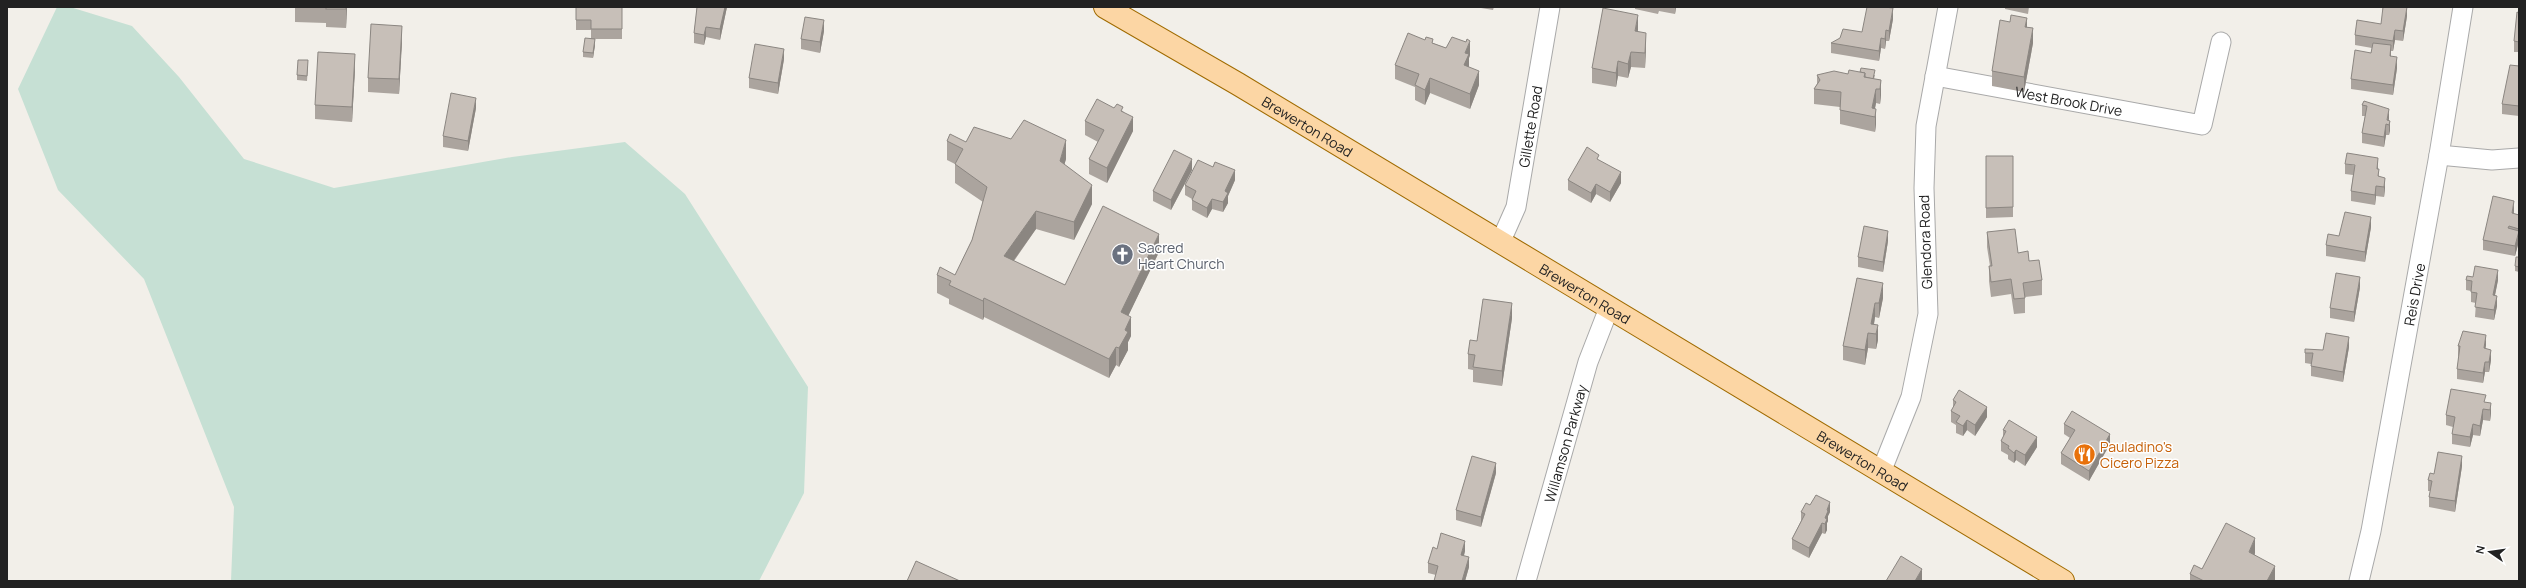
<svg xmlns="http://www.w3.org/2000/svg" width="2526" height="588" font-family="Manrope,sans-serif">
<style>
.wetland{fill:#c6e0d4}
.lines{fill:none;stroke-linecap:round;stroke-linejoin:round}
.minor-casing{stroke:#a9a9a9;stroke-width:21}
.primary-casing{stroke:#a06b00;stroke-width:24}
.minor{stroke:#fff;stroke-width:19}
.primary{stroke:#fcd6a4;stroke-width:22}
.wall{fill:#aba49e}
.shaded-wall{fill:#8b8681}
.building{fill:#c7bfb8;stroke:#8b8681}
.labels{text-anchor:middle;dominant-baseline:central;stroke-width:3;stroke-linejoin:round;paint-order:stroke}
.street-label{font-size:14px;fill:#222;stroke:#fff}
.worship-label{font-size:14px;fill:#5b616d;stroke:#fff;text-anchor:start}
.food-label{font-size:14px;fill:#c56008;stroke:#fff;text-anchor:start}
</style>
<rect width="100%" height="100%" fill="#f2efe9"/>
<!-- wetland -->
<path class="wetland" d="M57 7H70L132 26 179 77 244 159 334 188 512 157 625 142 685 194 808 387 804 493 759 581H231L234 507 144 279 58 190 18 89Z"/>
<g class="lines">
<defs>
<g id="minor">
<path id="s1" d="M1935 76 2202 125 2221 42"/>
<path d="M2439 155 2492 160 2519 158"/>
<path id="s2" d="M1500 243 1516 207 1550 7"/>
<path d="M1881 472 1911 397 1928 314 1924 188 1926 126 1948 7"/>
<path id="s3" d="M1526 581 1588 362 1609 308"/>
<path id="s4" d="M2359 581 2371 531 2439 155 2463 7"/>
</g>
<g id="primary">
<path id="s5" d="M1105 7 1238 84 2063 581"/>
</g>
</defs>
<!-- minor casing -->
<use href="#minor" class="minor-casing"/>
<!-- primary casing -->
<use href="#primary" class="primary-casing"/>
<!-- minor -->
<use href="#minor" class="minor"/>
<!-- primary -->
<use href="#primary" class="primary"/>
</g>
<!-- wall -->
<g class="wall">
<path d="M295 7H361V8L347 7 346 28 326 27V23L295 22Z"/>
<path d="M576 7H622V39H591L595 45 593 58 583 57V52L591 39V30H576Z"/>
<path d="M697 7H727L720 40 706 37 704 45 694 43V33Z"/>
<path d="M1475 7H1494L1493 10Z"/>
<path d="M1635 7H1676L1675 14 1659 11 1658 14 1635 9Z"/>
<path d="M2005 7H2029L2028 14 2005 9Z"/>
<path d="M2519 13V52H2514V41Z"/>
<path d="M2407 16 2403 41 2395 40 2393 51H2391V57L2397 68 2393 95 2351 89V79L2371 53 2372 48 2355 45V35L2381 24Z"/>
<path d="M1893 19 1889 41H1886L1885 49 1881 48 1879 61 1831 53V43L1862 32Z"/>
<path d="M2027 27 2033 43 2024 92 1992 86V71Z"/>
<path d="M1638 30 1637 32 1646 48 1645 68 1631 67 1628 78 1618 76 1616 87 1592 83V68Z"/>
<path d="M824 31 820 53 801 49V39Z"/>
<path d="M402 41 399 94 368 92V78Z"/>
<path d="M1433 43 1446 48 1470 55 1469 58V67L1479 85 1470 109 1430 93 1425 105 1415 100V87L1395 79V65Z"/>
<path d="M784 59 778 94 749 88V78Z"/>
<path d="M308 66 307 81 297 80V75Z"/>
<path d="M2519 66V116L2502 114V104Z"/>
<path d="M355 69 352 122 315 119V105Z"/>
<path d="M1848 74 1875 75 1874 79 1881 80V95L1880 104 1876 103 1875 109 1876 124 1875 132 1840 124V107L1814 104V89L1817 84V75Z"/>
<path d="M2364 101 2388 121H2390L2389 135H2386L2384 147 2362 143V133L2365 116H2362V105Z"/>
<path d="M476 108 468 151 443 147V136Z"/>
<path d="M1114 108 1123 111 1133 131 1107 183 1089 174V159L1098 142 1085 135V121Z"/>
<path d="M947 141 966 142 1066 159 1064 165 1092 204 1074 240 1036 229 1014 261 1065 285 1159 252 1128 316 1131 336 1128 342V350L1119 367 1116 365 1109 378 984 317 983 320 949 304V299L937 293V275H955L972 240 983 202 955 183V164L947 160Z"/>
<path d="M1986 156 2013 207V217L1986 218Z"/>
<path d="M1599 160 1621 183 1610 202 1596 194 1591 203 1568 190V180Z"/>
<path d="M2345 164 2378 169 2379 177 2385 188 2384 197 2376 196 2375 205 2351 201V191L2353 175 2345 174Z"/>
<path d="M1192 170 1171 210 1153 201V191Z"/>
<path d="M1235 180 1228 196V203L1223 212 1212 209 1207 218 1192 210V199L1185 195V185Z"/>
<path d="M2514 211V214L2519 215V241L2515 256 2483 250V240Z"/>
<path d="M2371 227 2365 262 2326 256V245L2339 236Z"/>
<path d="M1987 232 2029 261 2042 280V295L2025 297V313L2014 314 2011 294 1991 297 1989 281V266H1990L1987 247Z"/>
<path d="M1888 241 1883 272 1858 267V257Z"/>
<path d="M2519 257V272L2515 271V266Z"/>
<path d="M1857 278 1883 298 1879 318 1875 317 1874 325 1878 340 1876 349 1868 348 1865 365 1843 360V346Z"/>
<path d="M2466 280H2498L2495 295 2497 306 2494 320 2475 317 2476 303 2471 302V291L2466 290Z"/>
<path d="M2360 287 2354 322 2330 318V308Z"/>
<path d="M1512 318 1502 386 1473 382V370L1468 369V354L1477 341Z"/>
<path d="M2486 345 2485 349 2491 360 2489 372H2485L2483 383 2457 379V369L2459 356H2458V346Z"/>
<path d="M2349 347 2343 382 2311 376V364L2305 363V353L2323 350Z"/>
<path d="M1953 400 1987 417 1975 436 1967 430 1963 436 1956 433V425L1951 422V411L1953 408Z"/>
<path d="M2486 402 2491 413 2490 421 2483 420 2480 436 2473 435 2470 447 2452 444V434L2453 427 2446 425V415Z"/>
<path d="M2064 424 2110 444 2089 481 2061 464V453L2070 438 2064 434Z"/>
<path d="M2003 430 2037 447 2025 466 2016 460 2014 463 2008 459V455L2001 451V441L2003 437Z"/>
<path d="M2462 466 2455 512 2429 507V497L2431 491H2428V480L2434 474Z"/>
<path d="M1496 473 1481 527 1456 520V510Z"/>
<path d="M1810 505 1830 512 1828 516V521L1827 523V530L1825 534 1822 533 1809 558 1792 549V539L1801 521V512Z"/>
<path d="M1437 549 1465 551 1464 556 1469 567 1465 581H1434L1436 575 1428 573V563Z"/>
<path d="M2255 553V555L2275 580V581H2190V574L2202 569Z"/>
</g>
<!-- shaded-wall -->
<g class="shaded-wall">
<path d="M346 7H347L346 28Z"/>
<path d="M725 7H727L720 40V29Z"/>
<path d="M1675 7H1676L1675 14Z"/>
<path d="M2407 7V16L2403 41V31Z"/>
<path d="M1893 8V19L1889 41V31Z"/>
<path d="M1638 15V30L1635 46V31Z"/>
<path d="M2027 18V32L2025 27Z"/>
<path d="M824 20V31L820 53V42Z"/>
<path d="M402 26V41L399 94V79Z"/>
<path d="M706 27V37L704 45V35Z"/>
<path d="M2033 28V43L2024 92V77Z"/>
<path d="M1886 30V41L1885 49V39Z"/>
<path d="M2395 30V40L2393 51V41Z"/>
<path d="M1646 33V48L1645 68V53Z"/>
<path d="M1881 38V48L1879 61V51Z"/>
<path d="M595 39V45L593 58V53Z"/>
<path d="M1470 41V55L1469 58V69L1464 65 1465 53Z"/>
<path d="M2391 45V56L2390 67V56Z"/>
<path d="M784 49V59L778 94V83Z"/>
<path d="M1631 52V67L1628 78V64Z"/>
<path d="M355 54V69L352 122V107Z"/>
<path d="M2397 57V68L2393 95V85Z"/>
<path d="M1618 61V76L1616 87V73Z"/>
<path d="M1479 71V85L1470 109V94Z"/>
<path d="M1430 78V93L1425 105V90Z"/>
<path d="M1881 80V95L1880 104V89Z"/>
<path d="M1876 89V103L1873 117 1872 108Z"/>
<path d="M476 98V108L468 151V141Z"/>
<path d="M1876 109V124L1875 132V117Z"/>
<path d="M2389 109V119L2388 125 2387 120Z"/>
<path d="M1133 117V131L1107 183V168Z"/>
<path d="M2390 121V131L2389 135V125Z"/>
<path d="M2386 124V135L2384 147V137Z"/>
<path d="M1066 140V159L1060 180V161Z"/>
<path d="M2378 158V168L2377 179V169Z"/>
<path d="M1192 159V170L1171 210V200Z"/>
<path d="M1235 170V180L1228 196V203L1223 212V202L1225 191Z"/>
<path d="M1621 172V183L1610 202V192Z"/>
<path d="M2385 178V188L2384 197V187Z"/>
<path d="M1596 184V194L1591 203V193Z"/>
<path d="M1092 185V204L1074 240V222Z"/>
<path d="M2376 186V196L2375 205V195Z"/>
<path d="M1212 199V209L1207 218V208Z"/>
<path d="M2514 201V211L2512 223V213Z"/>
<path d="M1036 211V229L1004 274V256Z"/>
<path d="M2371 217V227L2365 262V252Z"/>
<path d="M1888 231V241L1883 272V262Z"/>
<path d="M2519 231V241L2515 256V246Z"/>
<path d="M1159 234V252L1121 331V312Z"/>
<path d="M2498 270V280L2493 305V295Z"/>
<path d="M2360 277V287L2354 322V312Z"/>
<path d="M1883 283V298L1879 318V303Z"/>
<path d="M2497 296V306L2494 320V310Z"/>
<path d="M984 298V317L983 320V301Z"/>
<path d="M1512 303V318L1502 386V371Z"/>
<path d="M1875 303V317L1872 334 1871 324Z"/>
<path d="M1131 317V336L1128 342V350L1119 367V348L1125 330Z"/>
<path d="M1878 325V340L1876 349V334Z"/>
<path d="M1868 333V348L1865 365V350Z"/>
<path d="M2486 335V345L2484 358V348Z"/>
<path d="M2349 337V347L2343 382V372Z"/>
<path d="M1116 347V365L1109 378V359Z"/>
<path d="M2491 350V360L2489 372V362Z"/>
<path d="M2485 362V372L2483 383V373Z"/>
<path d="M2491 403V413L2490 421V410Z"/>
<path d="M1987 407V417L1975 436V425Z"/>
<path d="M2483 409V420L2480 436V426Z"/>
<path d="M1967 420V430L1963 436V426Z"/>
<path d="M2473 424V435L2470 447V437Z"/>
<path d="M2110 434V444L2089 481V471Z"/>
<path d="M2037 437V447L2025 466V455Z"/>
<path d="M2016 450V460L2014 463V453Z"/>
<path d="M2462 456V466L2455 512V501Z"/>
<path d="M1496 463V473L1481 527V517Z"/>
<path d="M1830 502V512L1828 516V521L1827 523V530L1825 534V518L1827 510Z"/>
<path d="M1822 523V533L1809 558V548Z"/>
<path d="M2255 538V553L2249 566V552Z"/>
<path d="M1465 541V551L1461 565V555Z"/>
<path d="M1469 557V567L1465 581H1462Z"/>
<path d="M2275 566V581H2267Z"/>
<path d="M1922 569V581H1915Z"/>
</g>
<!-- building -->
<g class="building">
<rect x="326" y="7" width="20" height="2"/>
<path d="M576 7H622V29H591V20H576Z"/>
<path d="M697 7H725L720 29 706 27 704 35 694 33Z"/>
<path d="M1867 7H1884L1893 8 1889 31 1886 30 1885 39 1881 38 1879 51 1831 43 1840 38 1843 29 1862 32Z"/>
<path d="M2383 7H2407L2403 31 2395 30 2393 41 2355 35 2357 20 2381 24Z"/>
<path d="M1603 8 1638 15 1635 31 1646 33 1645 53 1631 52 1628 64 1618 61 1616 73 1592 68Z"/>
<path d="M2517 12 2519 13V42L2514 41Z"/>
<path d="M2011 15 2027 18 2025 27 2033 28 2024 77 1992 71 2000 20 2010 22Z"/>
<path d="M805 17 824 20 820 42 801 39Z"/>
<path d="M371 24 402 26 399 79 368 78Z"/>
<path d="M1408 33 1425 40 1426 37 1433 39 1432 43 1446 48 1452 37 1466 42 1467 39 1470 41 1465 53 1469 54 1464 65 1479 71 1470 94 1430 78 1425 90 1415 85 1419 74 1395 65Z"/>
<path d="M585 38 595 39 593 53 583 52Z"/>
<path d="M2373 43 2391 45 2390 56 2397 57 2393 85 2351 79 2355 50 2371 53Z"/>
<path d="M755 44 784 49 778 83 749 78Z"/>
<path d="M318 52 355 54 352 107 315 105Z"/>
<path d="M298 60H308L307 76 297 75Z"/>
<path d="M2510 65 2519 66V106L2502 104Z"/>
<path d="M1861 68 1875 70 1873 79 1865 77V73L1860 72Z"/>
<path d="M1849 70 1865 73 1864 77 1881 80 1880 89H1876L1872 108 1876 109 1875 117 1840 110 1841 92 1814 89 1820 80 1817 75 1834 71 1848 74Z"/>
<path d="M451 93 476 98 468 141 443 136Z"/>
<path d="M1097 99 1114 108 1117 104 1123 107 1121 111 1133 117 1107 168 1089 159 1104 130 1085 121Z"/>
<path d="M2364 101 2389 109 2387 120 2390 121 2389 125 2386 124 2384 137 2362 133 2367 106 2362 105Z"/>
<path d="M1024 120 1066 140 1060 161 1092 185 1074 222 1036 211 1004 256 1065 285 1103 206 1159 234 1121 312 1131 317 1125 330 1128 332 1119 348 1116 347 1109 359 984 298 983 301 949 285 951 281 937 275 940 267 955 275 972 240 987 187 955 164 963 149 947 141 950 134 966 142 974 127 1011 139Z"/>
<path d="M1587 147 1599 155 1597 159 1621 172 1610 192 1596 184 1591 193 1568 180Z"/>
<path d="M1174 150 1192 159 1171 200 1153 191Z"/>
<path d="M2347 153 2378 158 2377 169H2379L2378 176 2385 178 2384 187 2376 186 2375 195 2351 191 2355 165 2345 164Z"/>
<path d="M1986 156H2013V207L1986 208Z"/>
<path d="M1198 160 1213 167 1215 162 1235 170 1225 191 1228 193 1223 202 1212 199 1207 208 1192 200 1196 191 1185 185Z"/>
<path d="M2493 196 2514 201 2512 213 2519 215V229L2509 226 2508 228 2519 231 2515 246 2483 240Z"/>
<path d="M2345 212 2371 217 2365 252 2326 245 2328 234 2339 236Z"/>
<path d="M1864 226 1888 231 1883 262 1858 257Z"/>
<path d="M2015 229 2018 253 2028 251 2029 261 2039 260 2042 280 2023 283 2025 298 2014 299 2011 279 1991 282 1989 266H1992L1987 232Z"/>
<path d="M2516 257H2519V267L2515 266Z"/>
<path d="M2475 266 2498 270 2493 295 2497 296 2494 310 2475 307 2477 293 2471 292 2472 281 2466 280 2467 276 2473 277Z"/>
<path d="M2336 273 2360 277 2354 312 2330 308Z"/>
<path d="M1857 278 1883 283 1879 303H1875L1871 324 1878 325 1876 334 1868 333 1865 350 1843 346Z"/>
<path d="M1483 299 1512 303 1502 371 1473 367 1475 355 1468 354 1470 340 1477 341Z"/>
<path d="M2463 331 2486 335 2484 348 2491 350 2489 362H2485L2483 373 2457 369 2460 346H2458Z"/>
<path d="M2326 333 2349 337 2343 372 2311 366 2313 353H2305V349L2323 350Z"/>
<path d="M2451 389 2486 395 2484 402 2491 403 2490 410 2483 409 2480 426 2473 424 2470 437 2452 434 2455 417 2446 415Z"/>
<path d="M1959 390 1987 407 1975 425 1967 420 1963 426 1956 422 1960 416 1951 411 1956 402 1953 400Z"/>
<path d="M2072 411 2110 434 2089 471 2061 453 2075 430 2064 424Z"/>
<path d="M2009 420 2037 437 2025 455 2016 450 2014 453 2008 448 2009 446 2001 441 2006 431 2003 430Z"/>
<path d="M2438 452 2462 456 2455 501 2429 497 2432 481 2428 480 2430 473 2434 474Z"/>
<path d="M1472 456 1496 463 1481 517 1456 510Z"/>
<path d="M1816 495 1830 502 1827 510 1828 511 1825 518 1827 519 1825 524 1822 523 1809 548 1792 539 1805 514 1801 512 1806 503 1810 505Z"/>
<path d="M2226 523 2255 538 2249 552 2275 566 2267 581H2213L2212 580 2211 581H2204L2190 574 2194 565 2202 569Z"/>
<path d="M1441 533 1465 541 1461 555 1469 557 1462 581H1434L1438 566 1428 563 1433 547 1437 549Z"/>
<path d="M1901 556 1922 569 1915 581H1886Z"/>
<path d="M916 561 960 581H907Z"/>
</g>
<!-- icons -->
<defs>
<symbol id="church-disc" viewBox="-11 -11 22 22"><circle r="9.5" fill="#6b7280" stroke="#fff"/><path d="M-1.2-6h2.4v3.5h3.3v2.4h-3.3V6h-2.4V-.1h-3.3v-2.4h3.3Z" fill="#fff"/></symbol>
<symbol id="restaurant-disc" viewBox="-11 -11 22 22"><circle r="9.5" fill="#e8710a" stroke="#fff"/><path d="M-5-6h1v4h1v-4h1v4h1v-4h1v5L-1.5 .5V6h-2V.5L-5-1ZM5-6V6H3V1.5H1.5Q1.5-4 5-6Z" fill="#fff"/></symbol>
</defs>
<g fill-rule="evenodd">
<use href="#church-disc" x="1110" y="242" width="25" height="25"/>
<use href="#restaurant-disc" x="2072" y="442" width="25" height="25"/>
</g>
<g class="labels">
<!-- street labels -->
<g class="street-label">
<text stroke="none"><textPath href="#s1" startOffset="136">West Brook Drive</textPath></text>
<text stroke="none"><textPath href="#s5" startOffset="235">Brewerton Road</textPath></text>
<text stroke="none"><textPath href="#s2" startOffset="121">Gillette Road</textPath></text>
<text transform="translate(1925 242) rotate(-92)">Glendora Road</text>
<text stroke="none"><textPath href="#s5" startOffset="559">Brewerton Road</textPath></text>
<text stroke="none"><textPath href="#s4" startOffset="292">Reis Drive</textPath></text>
<text stroke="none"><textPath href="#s3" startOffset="143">Willamson Parkway</textPath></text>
<text stroke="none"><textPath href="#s5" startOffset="883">Brewerton Road</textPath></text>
</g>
<!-- worship labels -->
<g class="worship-label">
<text x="1138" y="247">Sacred<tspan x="1138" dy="16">Heart Church</tspan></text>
</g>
<!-- food labels -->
<g class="food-label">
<text x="2100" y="446">Pauladino's<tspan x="2100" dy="16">Cicero Pizza</tspan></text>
</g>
</g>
<!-- border -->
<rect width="2526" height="588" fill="none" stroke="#222222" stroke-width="16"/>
<!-- north arrow -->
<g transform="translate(2490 552) rotate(283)" stroke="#ffffff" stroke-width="3" paint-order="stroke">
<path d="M0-3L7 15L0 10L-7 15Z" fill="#222222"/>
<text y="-6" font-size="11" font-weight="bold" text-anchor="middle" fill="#222222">N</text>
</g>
</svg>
